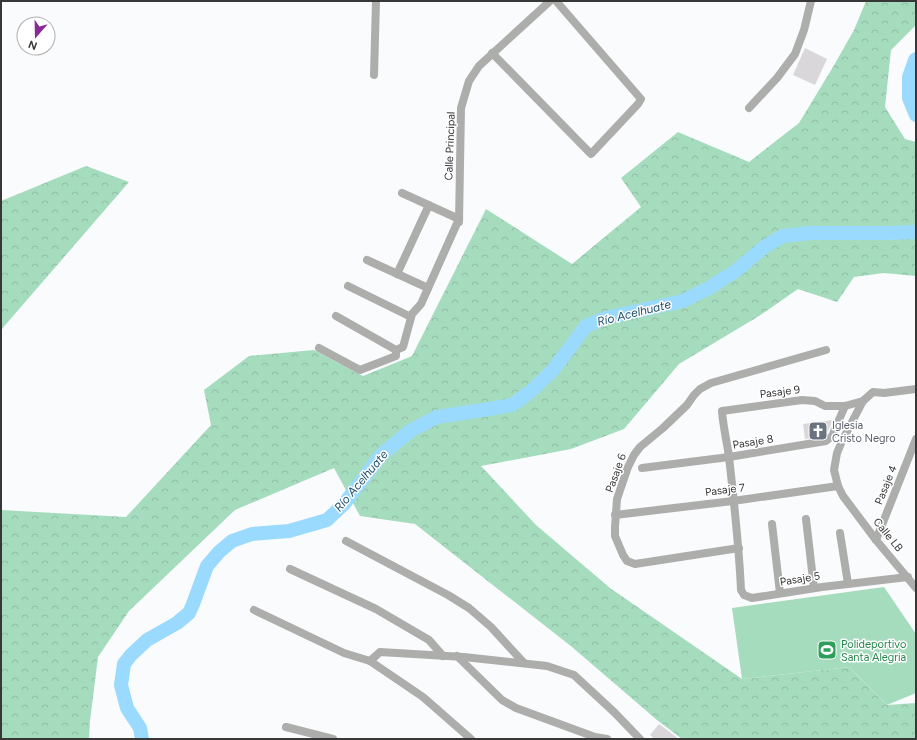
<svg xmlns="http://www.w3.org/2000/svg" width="917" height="740" font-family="Figtree,sans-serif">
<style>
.grass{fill:#a6dcbe}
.forest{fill:url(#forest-crowns)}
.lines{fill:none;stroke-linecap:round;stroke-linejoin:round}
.river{stroke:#99dafe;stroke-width:14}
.building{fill:#d9d7d9}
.minor{stroke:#adadac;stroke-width:8}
.labels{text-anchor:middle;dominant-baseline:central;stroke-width:3;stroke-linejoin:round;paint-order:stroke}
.street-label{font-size:11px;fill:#373738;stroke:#fff}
.worship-label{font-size:11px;fill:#5b616d;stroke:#fff;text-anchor:start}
.leisure-label{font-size:11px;fill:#27864d;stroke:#fff;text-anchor:start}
.water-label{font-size:12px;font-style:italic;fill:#1d4f68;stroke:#fff}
</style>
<defs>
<pattern id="forest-crowns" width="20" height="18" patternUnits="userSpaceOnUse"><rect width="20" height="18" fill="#a6dcbe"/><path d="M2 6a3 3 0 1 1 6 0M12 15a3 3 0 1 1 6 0" fill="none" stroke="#90bda4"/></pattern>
</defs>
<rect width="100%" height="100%" fill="#fafbfd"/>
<!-- grass -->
<path class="grass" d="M884 587 916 634V693L887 705 849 667 742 679 732 608Z"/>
<!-- forest -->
<g class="forest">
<path d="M866 1H916V25L891 50 885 107 905 139 916 142V276L884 273 854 277 837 302 798 289 759 316 679 364 624 429 571 449 481 466 536 525 610 588 742 679 849 667 887 705 916 703V739H682L657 720 572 647 415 524 360 516 334 468 235 510 129 611 98 657 90 721 89 739H1V510L126 517 211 425 204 390 249 356 314 350 363 376 412 356 486 209 572 264 641 207 621 178 678 132 749 162 799 123 833 67 854 30Z"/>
<path d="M86 166 129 182 1 330V201Z"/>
</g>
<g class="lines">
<!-- river -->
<g class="river">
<path d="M916 59 915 60 909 77V98L916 115"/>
<path d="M142 739 140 728 127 708 121 685 124 664 131 655 147 640 177 623 189 613 193 604 207 566 219 552 232 541 252 534 289 531 327 520 344 504 381 455 410 431 437 417 483 410 512 405 530 392 553 370 586 326 605 318 683 301 709 288 737 270 764 247 783 236 810 233H886L916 232"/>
</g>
</g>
<!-- building -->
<g class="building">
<path d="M805 48 827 59 815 85 793 75Z"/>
<path d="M833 420 827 433 824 436 805 439 803 424Z"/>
<path d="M659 724 679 739H655L650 735Z"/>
</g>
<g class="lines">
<!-- minor -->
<g class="minor">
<path d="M492 53 591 154 638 104 641 99 556 1"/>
<path d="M374 75 376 1"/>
<path d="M749 108 777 78 795 54 804 30 811 1"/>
<path d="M459 222 461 108 469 81 479 66 550 1"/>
<path d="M367 260 428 288"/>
<path d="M397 274 429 205"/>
<path d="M348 286 411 317"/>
<path d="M336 316 396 350 403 347 412 314 421 304 459 219 402 193"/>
<path d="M319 348 360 370 396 356V350"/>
<path d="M916 389 884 393 873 392 863 401 842 441 837 453 834 470 838 486 843 496 876 540 916 588"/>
<path d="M863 401 845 406H825L815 401 802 400 722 411C723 426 727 442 729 457 734 501 739 545 741 590L744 595 752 598 822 587 908 577"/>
<path d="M642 468 729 457 826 441 832 436 845 406"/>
<path d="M615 515 733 501 838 486"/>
<path d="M806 519 814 588"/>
<path d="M772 524 780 593"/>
<path d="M840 533 848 584"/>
<path d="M876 540 916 439"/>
<path d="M346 541 448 595 469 608 491 627 524 663"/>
<path d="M739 548 635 564 627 561 623 555 615 536V527L617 499 628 467 634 455 640 447 663 428 687 405 694 395 700 389 711 383 826 350"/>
<path d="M290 569 376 609 429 640 443 656"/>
<path d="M254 610 344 653 370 661 423 697 471 739"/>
<path d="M457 656 502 700 516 708 595 737 607 739"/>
<path d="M370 661 380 652 464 657 547 666 574 675 614 712 640 739"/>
<path d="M286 727 333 739"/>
</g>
</g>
<!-- icons -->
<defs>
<symbol id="church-square" viewBox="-11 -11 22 22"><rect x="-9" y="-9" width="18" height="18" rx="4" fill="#6b7280" stroke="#fff"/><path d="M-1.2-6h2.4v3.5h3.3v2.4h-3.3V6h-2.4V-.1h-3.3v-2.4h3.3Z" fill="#fff"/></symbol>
<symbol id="stadium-square" viewBox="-11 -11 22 22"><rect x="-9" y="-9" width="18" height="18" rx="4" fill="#2e9e5b" stroke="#fff"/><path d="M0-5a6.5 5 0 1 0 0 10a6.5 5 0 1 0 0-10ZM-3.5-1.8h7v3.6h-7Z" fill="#fff"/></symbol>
</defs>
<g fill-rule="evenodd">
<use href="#church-square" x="807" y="420" width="22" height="22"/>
<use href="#stadium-square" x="816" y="639" width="22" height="22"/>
</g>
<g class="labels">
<!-- street labels -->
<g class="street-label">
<text transform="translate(450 146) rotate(-88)">Calle Principal</text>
<text transform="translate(780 392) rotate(-7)">Pasaje 9</text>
<text transform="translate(753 442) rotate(-9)">Pasaje 8</text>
<text transform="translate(616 473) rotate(-70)">Pasaje 6</text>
<text transform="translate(886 485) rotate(-68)">Pasaje 4</text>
<text transform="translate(725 490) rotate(-7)">Pasaje 7</text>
<text transform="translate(888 535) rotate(51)">Calle LB</text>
<text transform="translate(800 579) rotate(-9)">Pasaje 5</text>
</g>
<!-- worship labels -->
<g class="worship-label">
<text x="832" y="425">Iglesia<tspan x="832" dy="13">Cristo Negro</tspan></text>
</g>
<!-- leisure labels -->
<g class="leisure-label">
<text x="841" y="644">Polideportivo<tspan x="841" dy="13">Santa Alegria</tspan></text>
</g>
<!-- water labels -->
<g class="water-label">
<text transform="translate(634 313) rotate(-14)">Río Acelhuate</text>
<text transform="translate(361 481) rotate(-50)">Río Acelhuate</text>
</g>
</g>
<!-- border -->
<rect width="917" height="740" fill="none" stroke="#373738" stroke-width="4"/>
<!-- north arrow -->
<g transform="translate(36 36) rotate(200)"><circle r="19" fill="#ffffff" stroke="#afafaf"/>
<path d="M0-3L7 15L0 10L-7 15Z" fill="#882b96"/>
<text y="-6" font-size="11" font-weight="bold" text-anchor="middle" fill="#373738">N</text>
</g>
</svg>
